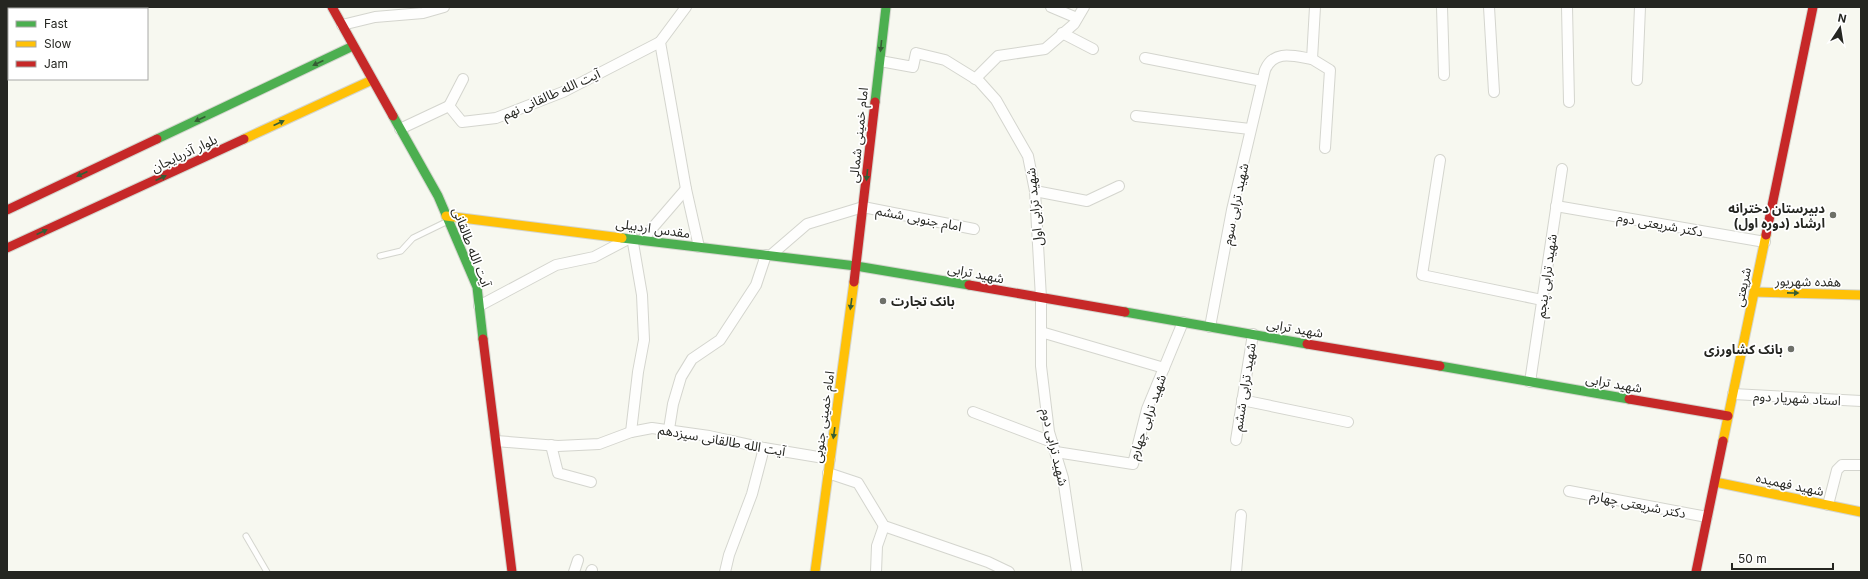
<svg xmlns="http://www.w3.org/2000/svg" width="1868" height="579" font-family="Inter,'Noto Sans Arabic',sans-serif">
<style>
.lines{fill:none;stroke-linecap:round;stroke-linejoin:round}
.lane-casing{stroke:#d4d5ce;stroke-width:7}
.street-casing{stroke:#d4d5ce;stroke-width:12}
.fast-casing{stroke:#d4d5ce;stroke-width:11}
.slow-casing{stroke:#d4d5ce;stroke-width:11}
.jam-casing{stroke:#d4d5ce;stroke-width:11}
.lane{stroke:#fefefd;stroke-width:5}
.street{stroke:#fefefd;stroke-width:10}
.fast{stroke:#4caf50;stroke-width:9}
.slow{stroke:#ffc107;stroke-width:9}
.jam{stroke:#c62828;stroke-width:9}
.oneway{fill:#355d34}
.poi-dot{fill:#6e7069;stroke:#fff;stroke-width:1.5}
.labels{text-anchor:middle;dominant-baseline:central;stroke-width:3.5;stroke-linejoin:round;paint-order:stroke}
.street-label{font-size:13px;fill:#252621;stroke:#fff}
.poi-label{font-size:13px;font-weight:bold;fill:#252621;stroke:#fff;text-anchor:end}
</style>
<rect width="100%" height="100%" fill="#f7f8f0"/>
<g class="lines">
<defs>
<g id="lane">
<path d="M380 256 401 251 413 238 448 221"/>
<path d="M246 536 267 572"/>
</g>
<g id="street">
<path d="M686 7 660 42 686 189 699 247"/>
<path d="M1051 7 1077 18"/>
<path d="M1442 7 1444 75"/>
<path d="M1489 7 1494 92"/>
<path d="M1567 7 1569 102"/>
<path d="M342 25 375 17 423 13 444 7"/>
<path d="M1062 33 1093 49"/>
<path d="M1145 58 1262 81"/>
<path d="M1312 59 1330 70 1325 148"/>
<path d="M880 61 913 67 916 53 945 60 979 81 996 100 1028 156 1035 191 1041 298V366L1049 432 1063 478 1077 572"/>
<path d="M975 79 998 56 1045 49 1074 24 1084 7"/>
<path d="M1637 80 1640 7"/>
<path d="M449 106 463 79"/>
<path d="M1136 116 1250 129"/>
<path d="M400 129 449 106 462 122 496 118 563 92 660 42"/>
<path d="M1440 160 1422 275 1542 300"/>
<path d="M1035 191 1087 201 1119 186"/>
<path d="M1556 206 1765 242"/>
<path d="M642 240 686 189"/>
<path d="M771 255 807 224 863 207 974 229"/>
<path d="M479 306 556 265 594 257 632 237 642 295 644 340 638 372 631 432"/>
<path d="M1210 327 1232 210 1265 70C1274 49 1294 56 1312 59L1315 7"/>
<path d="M1041 332 1164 368"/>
<path d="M1530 382 1562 169"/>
<path d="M1733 394 1861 401"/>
<path d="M1242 400 1348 422"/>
<path d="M973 412 1052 442"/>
<path d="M669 429 673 404 681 377 692 359 720 340 756 285 766 255"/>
<path d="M1236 440 1253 334"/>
<path d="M496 441 558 446 599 444 631 432 652 428 709 436 764 448 830 459"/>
<path d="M551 445 558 473 591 482"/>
<path d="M1056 452 1133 464 1147 409 1183 322"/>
<path d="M828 473 858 483 884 526 988 562 1009 572"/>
<path d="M1569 491 1707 517"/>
<path d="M1828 505 1837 470 1842 465H1861"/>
<path d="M574 572 578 560"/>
<path d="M591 572 592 570"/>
<path d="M725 572 729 555 752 494 764 448"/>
<path d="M876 572 877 546 884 526"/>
<path d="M1236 572 1241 515"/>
</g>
<g id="fast">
<path d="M875 102 886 7"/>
<path d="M393 116 438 196 477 287 483 339"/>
<path d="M157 139 353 46"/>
<path d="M622 238 856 266 969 285"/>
<path d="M1125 312 1307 344"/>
<path d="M1440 366 1629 399"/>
</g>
<g id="slow">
<path d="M244 139 372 80"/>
<path d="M446 216 622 238"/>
<path d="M1754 292 1861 295"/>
<path d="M1723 441 1766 235"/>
<path d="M1715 482 1861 512"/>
<path d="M815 572 854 282"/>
</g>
<g id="jam">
<path d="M332 7 393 116"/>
<path d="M7 210 157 139"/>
<path d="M1766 235 1813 7"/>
<path d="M7 248 244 139"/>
<path d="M854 282 875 102"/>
<path d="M969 285 1125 312"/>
<path d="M483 339 512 572"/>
<path d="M1307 344 1440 366"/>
<path d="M1629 399 1728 416"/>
<path d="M1696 572 1723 441"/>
</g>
</defs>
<!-- lane casing -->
<use href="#lane" class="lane-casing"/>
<!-- street casing -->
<use href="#street" class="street-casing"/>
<!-- fast casing -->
<use href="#fast" class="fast-casing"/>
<!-- slow casing -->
<use href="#slow" class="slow-casing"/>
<!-- jam casing -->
<use href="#jam" class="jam-casing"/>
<!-- lane -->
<use href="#lane" class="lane"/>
<!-- street -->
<use href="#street" class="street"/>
<!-- fast -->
<use href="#fast" class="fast"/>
<!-- slow -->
<use href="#slow" class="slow"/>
<!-- jam -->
<use href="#jam" class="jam"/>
</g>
<!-- one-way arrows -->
<defs><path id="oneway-solid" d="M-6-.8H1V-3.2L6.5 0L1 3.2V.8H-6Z"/></defs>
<g class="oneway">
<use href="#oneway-solid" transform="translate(881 46) rotate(96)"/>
<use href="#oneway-solid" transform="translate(318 63) rotate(155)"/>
<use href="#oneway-solid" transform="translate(200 119) rotate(155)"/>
<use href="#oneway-solid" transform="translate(279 123) rotate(-25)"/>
<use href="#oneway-solid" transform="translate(82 174) rotate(155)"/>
<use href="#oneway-solid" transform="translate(867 175) rotate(96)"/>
<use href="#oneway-solid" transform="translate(161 178) rotate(-25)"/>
<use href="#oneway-solid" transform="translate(42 232) rotate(-25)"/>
<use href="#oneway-solid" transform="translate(1793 293) rotate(1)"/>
<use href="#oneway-solid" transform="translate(851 304) rotate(98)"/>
<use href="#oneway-solid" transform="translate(834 433) rotate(98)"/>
</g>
<!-- markers -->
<g class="poi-dot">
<circle cx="1833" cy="215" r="4"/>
<circle cx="883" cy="301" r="4"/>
<circle cx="1791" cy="349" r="4"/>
</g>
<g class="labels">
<!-- street labels -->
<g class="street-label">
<text transform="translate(551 94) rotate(-24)">آیت الله طالقانی نهم</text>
<text transform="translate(858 135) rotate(-84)">امام خمینی شمالی</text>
<text transform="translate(184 153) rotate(-25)">بلوار آذربایجان</text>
<text transform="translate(1235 204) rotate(-78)">شهید ترابی سوم</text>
<text transform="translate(1034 207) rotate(-96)">شهید ترابی اول</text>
<text transform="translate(919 218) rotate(11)">امام جنوبی ششم</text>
<text transform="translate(1660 224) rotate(10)">دکتر شریعتی دوم</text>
<text transform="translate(653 228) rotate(8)">مقدس اردبیلی</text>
<text transform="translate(472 247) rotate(69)">آیت الله طالقانی</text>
<text transform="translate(976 273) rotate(11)">شهید ترابی</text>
<text transform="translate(1546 276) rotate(-82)">شهید ترابی پنجم</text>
<text transform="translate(1808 281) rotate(1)">هفده شهریور</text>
<text transform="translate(1742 287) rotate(-78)">شریعتی</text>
<text transform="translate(1295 328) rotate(10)">شهید ترابی</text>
<text transform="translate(1614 383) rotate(10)">شهید ترابی</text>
<text transform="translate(1244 387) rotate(-81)">شهید ترابی ششم</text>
<text transform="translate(1797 398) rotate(3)">استاد شهریار دوم</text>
<text transform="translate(823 417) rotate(-82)">امام خمینی جنوبی</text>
<text transform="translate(1147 417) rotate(-71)">شهید ترابی چهارم</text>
<text transform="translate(722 440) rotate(10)">آیت الله طالقانی سیزدهم</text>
<text transform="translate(1055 447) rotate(77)">شهید ترابی دوم</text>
<text transform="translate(1790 484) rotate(12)">شهید فهمیده</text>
<text transform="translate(1638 504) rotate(11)">دکتر شریعتی چهارم</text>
</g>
<!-- poi labels -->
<g class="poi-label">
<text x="1825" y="208">دبیرستان دخترانه<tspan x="1825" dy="15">ارشاد (دوره اول)</tspan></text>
<text x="891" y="301" text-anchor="start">بانک تجارت</text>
<text x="1783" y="349">بانک کشاورزی</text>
</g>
</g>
<!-- border -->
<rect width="1868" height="579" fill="none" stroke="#252621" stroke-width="16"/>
<!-- legend -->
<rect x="8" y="8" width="140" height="72" fill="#ffffff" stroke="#a8a8a6"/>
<rect x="16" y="21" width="20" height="6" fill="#4caf50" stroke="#a8a8a6"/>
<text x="44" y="28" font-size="12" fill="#252621">Fast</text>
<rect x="16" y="41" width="20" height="6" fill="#ffc107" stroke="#a8a8a6"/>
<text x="44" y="48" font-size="12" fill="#252621">Slow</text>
<rect x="16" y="61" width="20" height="6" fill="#c62828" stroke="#a8a8a6"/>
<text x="44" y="68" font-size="12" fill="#252621">Jam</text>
<!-- north arrow -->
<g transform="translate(1840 28) rotate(12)" stroke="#ffffff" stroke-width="3" paint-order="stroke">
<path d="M0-3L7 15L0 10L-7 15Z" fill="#252621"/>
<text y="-6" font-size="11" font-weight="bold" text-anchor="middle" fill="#252621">N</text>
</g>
<!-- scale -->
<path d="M1732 563v6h101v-6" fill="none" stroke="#252621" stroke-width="2"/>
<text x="1738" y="563" font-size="12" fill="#252621" stroke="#ffffff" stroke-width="3" paint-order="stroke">50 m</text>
</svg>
